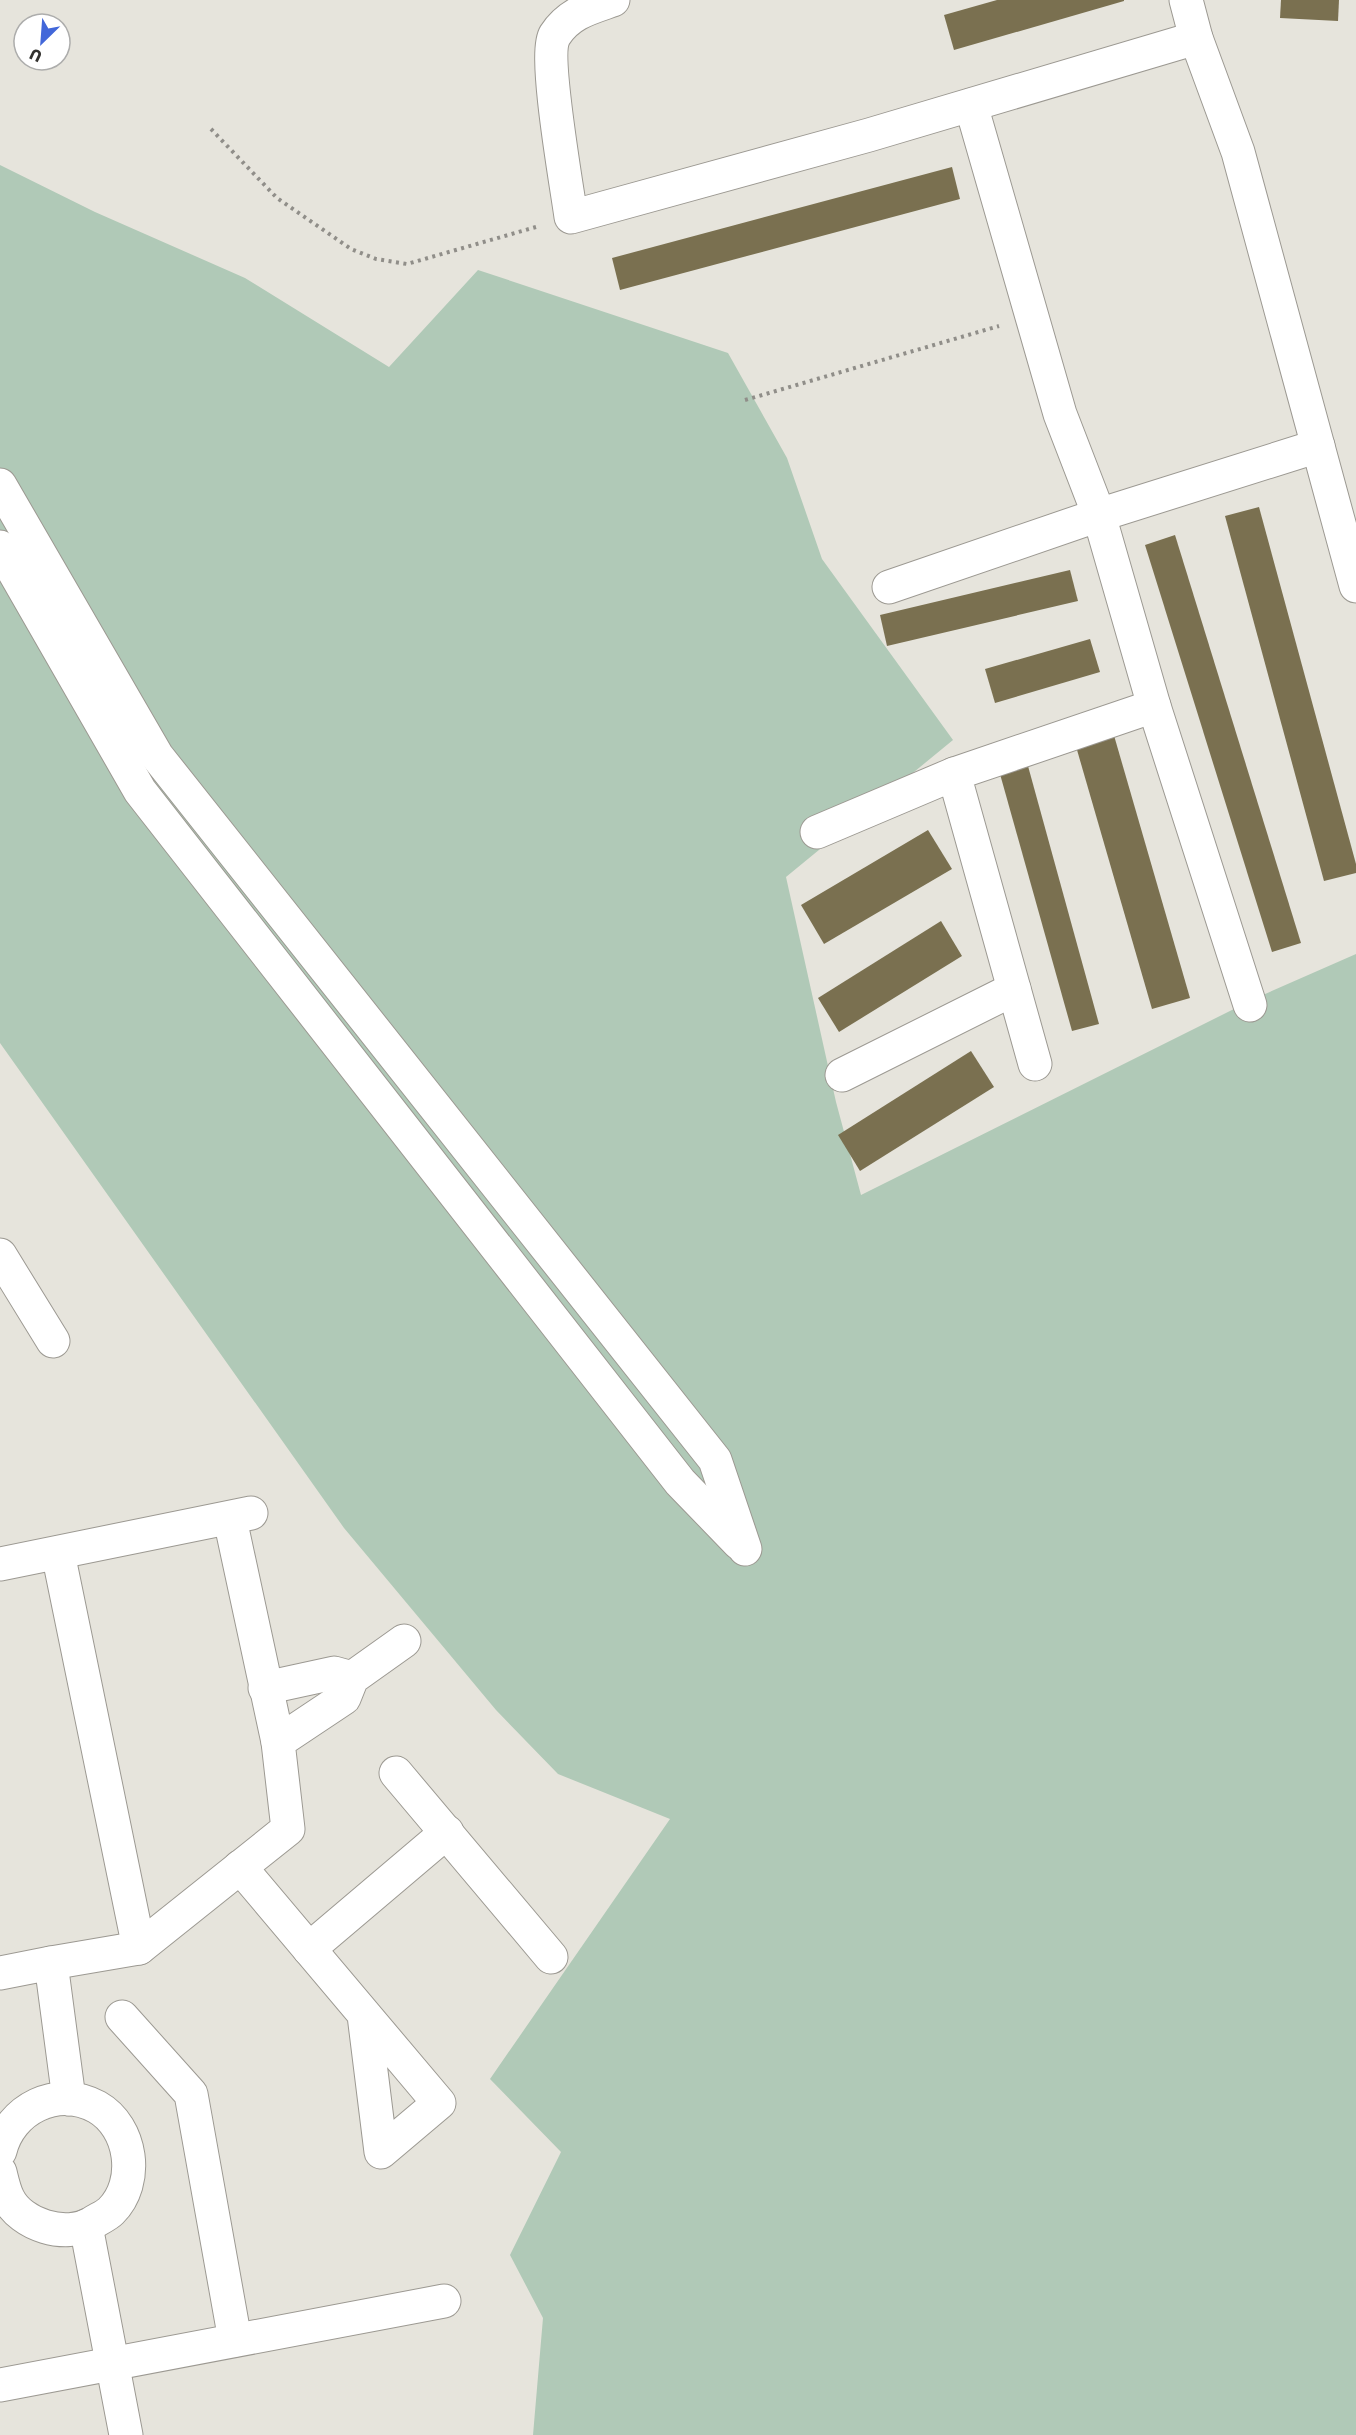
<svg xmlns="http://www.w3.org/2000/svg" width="1356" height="2435" font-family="Poppins,sans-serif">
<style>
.green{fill:#b0c9b7}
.building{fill:#7a7050}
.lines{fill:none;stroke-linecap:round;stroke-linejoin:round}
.minor-casing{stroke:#9c9992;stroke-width:35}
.path{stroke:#908e89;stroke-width:4;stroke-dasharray:3 4.5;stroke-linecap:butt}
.minor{stroke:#fff;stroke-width:33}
</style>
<rect width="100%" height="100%" fill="#e6e4dc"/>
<!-- green -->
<path class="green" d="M0 165 95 212 245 278 389 367 478 270 728 353 787 458 822 559 953 740 786 877 836 1102 861 1195 1256 998 1356 954V2435H533L543 2318 510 2255 561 2152 490 2079 670 1819 558 1774 496 1710 344 1528 0 1043Z"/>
<!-- building -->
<g class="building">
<path d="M997 0H1124V1L954 50 944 15Z"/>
<path d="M1281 0H1339L1338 21 1280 18Z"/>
<path d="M952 167 960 199 620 290 612 258Z"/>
<path d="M1259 507 1356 864V873L1324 881 1225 516Z"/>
<path d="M1175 535 1301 943 1272 952 1145 545Z"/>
<path d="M1070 570 1078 601 887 646 880 615Z"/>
<path d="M1090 639 1100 672 995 703 985 669Z"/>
<path d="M1113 732 1190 998 1152 1009 1075 743Z"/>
<path d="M1028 766 1099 1024 1072 1031 1000 774Z"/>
<path d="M928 830 952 869 824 944 801 905Z"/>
<path d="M941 921 962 956 839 1032 818 998Z"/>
<path d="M971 1051 994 1087 860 1171 838 1135Z"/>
</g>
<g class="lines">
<defs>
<g id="minor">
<path d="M613 0C590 8 569 13 555 35 543 54 567 187 571 217L869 135 1196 38"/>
<path d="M1186 0 1196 38 1238 152 1356 586"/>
<path d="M971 105 1060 414 1099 515 1154 706 1250 1005"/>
<path d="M0 485 157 756 715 1460 745 1549"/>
<path d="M0 547 140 791 680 1482 739 1543"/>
<path d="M889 587 1099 515 1318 446"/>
<path d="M817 832 954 774"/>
<path d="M1035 1064 954 774 1154 706"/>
<path d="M842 1075 1014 989"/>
<path d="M0 1255 53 1341"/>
<path d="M230 1519 278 1742"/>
<path d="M58 1553 139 1948"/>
<path d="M0 1564 251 1513"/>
<path d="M265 1688 334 1673 352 1678"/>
<path d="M396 1773 551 1957"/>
<path d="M240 1867 439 2103 381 2152 364 2015"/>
<path d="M309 1949 447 1832"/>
<path d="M51 1963 139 1948 288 1829 278 1742 344 1698 352 1678 404 1641"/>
<path d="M0 1973 51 1963 69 2099"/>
<path d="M122 2017 191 2094 235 2340"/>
<path d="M0 2151C10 2109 57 2085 97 2107 132 2127 140 2182 111 2211 106 2216 98 2219 92 2223 66 2239 21 2225 8 2198 4 2190 2 2180 0 2172"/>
<path d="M86 2226 126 2435"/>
<path d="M0 2385 444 2301"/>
</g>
</defs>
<!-- minor casing -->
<use href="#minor" class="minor-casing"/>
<!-- path -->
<g class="path">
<path d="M211 129 277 198 351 249 376 259 407 264 536 227"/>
<path d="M745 400 999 326"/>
</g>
<!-- minor -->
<use href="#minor" class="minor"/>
</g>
<!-- north arrow -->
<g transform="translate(42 42) rotate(205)"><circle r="28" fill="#ffffff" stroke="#adadac" stroke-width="1.5"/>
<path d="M0-4.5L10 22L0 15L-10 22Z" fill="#4267d9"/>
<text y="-9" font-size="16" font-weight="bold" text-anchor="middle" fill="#33322f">U</text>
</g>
</svg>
